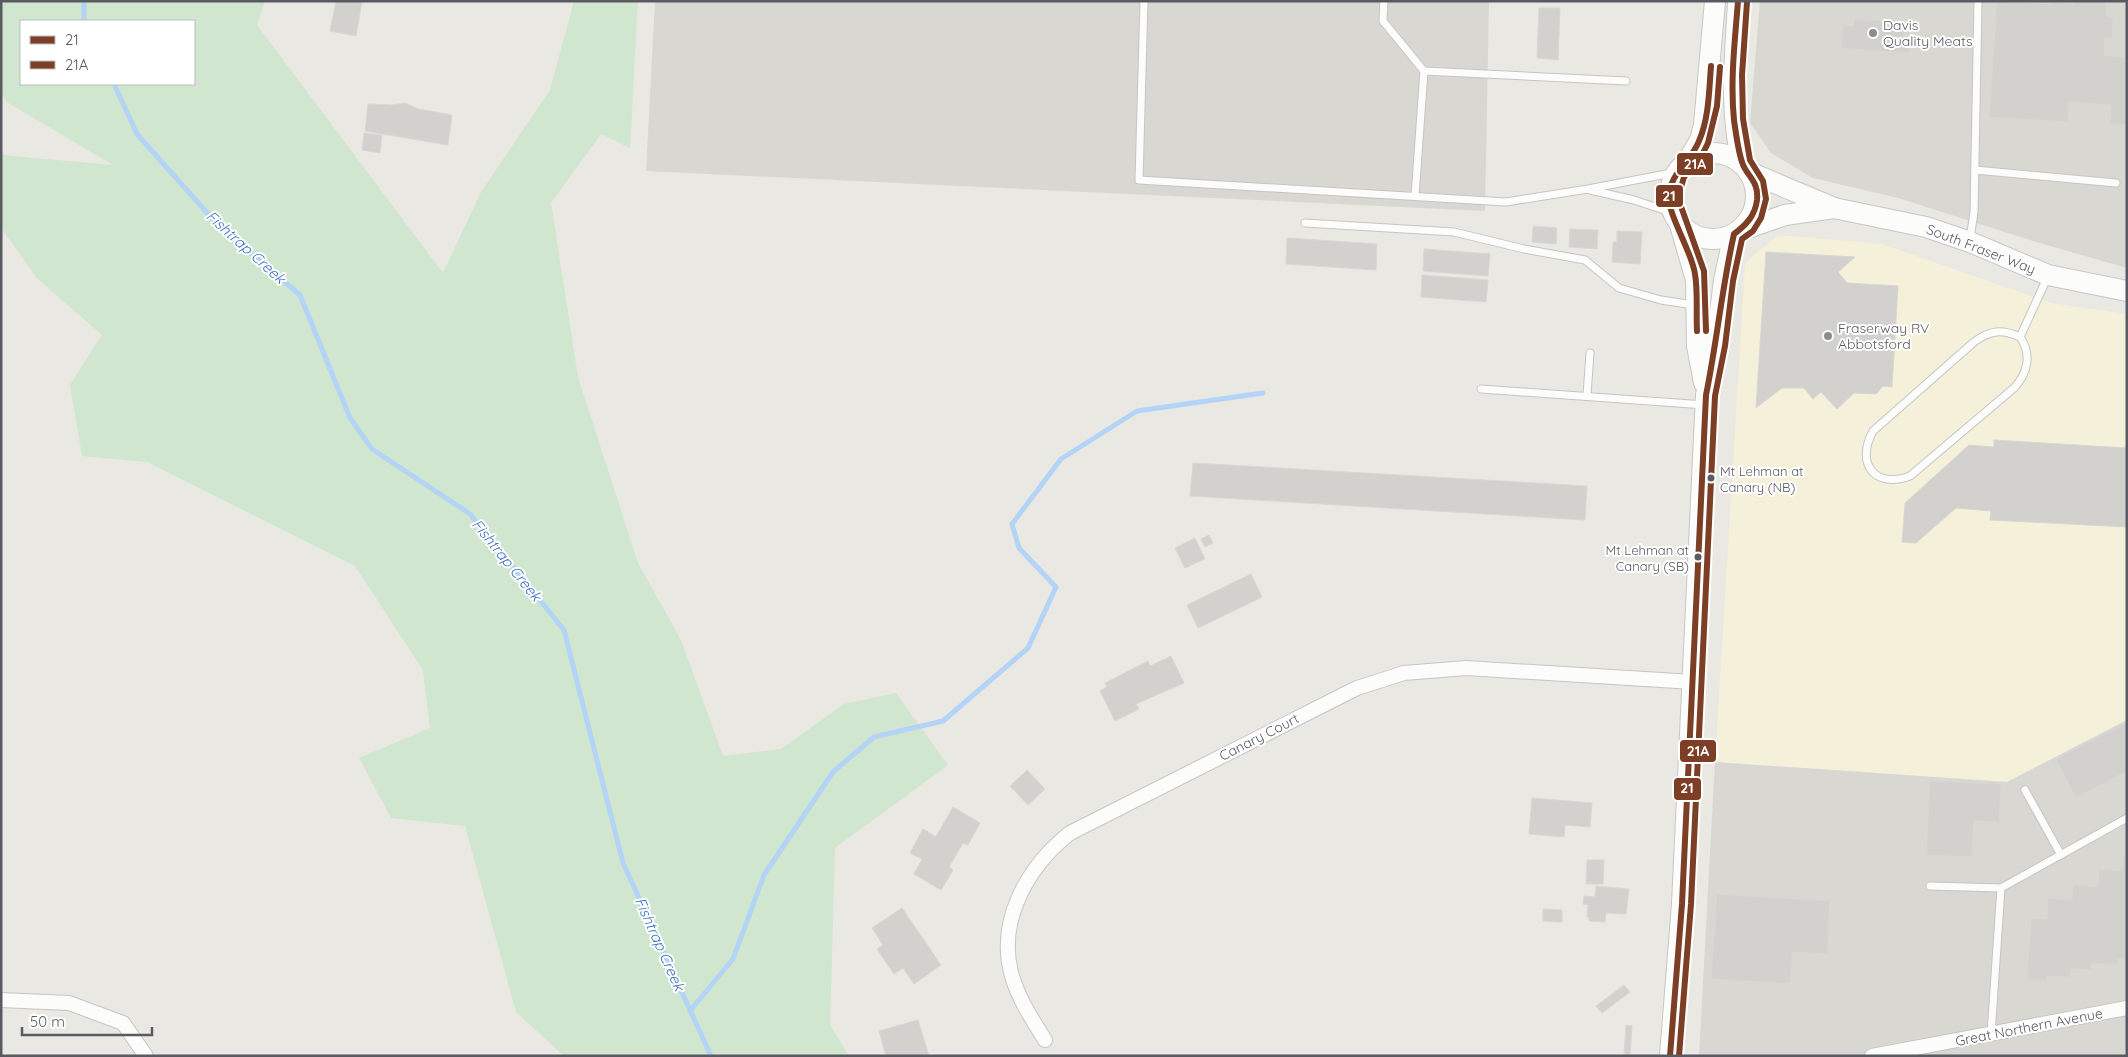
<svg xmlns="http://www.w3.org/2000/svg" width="2128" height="1057" font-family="Quicksand,sans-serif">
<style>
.commercial{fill:#f5f0d9}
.industrial{fill:#d9d7d2}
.green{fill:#d0e6ce;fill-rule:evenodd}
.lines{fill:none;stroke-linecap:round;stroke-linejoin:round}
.stream{stroke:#b3d4f6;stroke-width:5}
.building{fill:#d2d1cd;stroke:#d8d7d2}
.lane-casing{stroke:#c5c6c4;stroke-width:9}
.street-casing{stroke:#c5c6c4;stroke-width:16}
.secondary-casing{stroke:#c6c7c6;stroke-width:22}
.lane{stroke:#fcfcfb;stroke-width:7}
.street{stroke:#fcfcfb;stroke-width:14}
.secondary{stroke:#fcfcfb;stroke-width:20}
.bus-1-casing{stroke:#fff;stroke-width:10}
.bus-2-casing{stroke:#fff;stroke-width:10}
.bus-1{stroke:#7c3f25;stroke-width:6}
.bus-2{stroke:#7c3f25;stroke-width:6}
.poi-dot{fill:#8b8c8e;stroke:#fff;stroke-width:2}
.bus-dot{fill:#585b61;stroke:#fff;stroke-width:2}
.labels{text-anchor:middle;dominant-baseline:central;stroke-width:4;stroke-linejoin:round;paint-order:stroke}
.bus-label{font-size:13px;fill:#585b61;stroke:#fff;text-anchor:start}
.poi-label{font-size:14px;fill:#585b61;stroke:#fff;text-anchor:start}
.street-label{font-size:14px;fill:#585b61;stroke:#fff}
.water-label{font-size:15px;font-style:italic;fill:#3f73c2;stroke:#fff}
.line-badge{stroke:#fff;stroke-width:2}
.badge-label{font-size:14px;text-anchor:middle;font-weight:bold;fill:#fff}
</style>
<rect width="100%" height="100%" fill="#e9e8e2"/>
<!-- commercial -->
<path class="commercial" d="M1778 235 1882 244 2051 303 2127 314V720L2007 782 1715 762 1745 263Z"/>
<!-- industrial -->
<g class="industrial">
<path d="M655 1H1489L1485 211 646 171Z"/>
<path d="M1760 1H2127V268L2033 241 1898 198 1813 178 1771 153 1750 123Z"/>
<path d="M2127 720V1056H1699L1715 762 2007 782Z"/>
</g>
<!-- green -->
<path class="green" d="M1 1H265L257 25 443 273 481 192 550 90 574 1H638L630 148 601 134 551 203 578 377 638 563 681 640 723 756 781 749 844 704 896 693 948 765 835 848 830 1025 849 1056H564L516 1012 465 826 391 818 359 758 430 728 423 670 355 566 147 462 82 456 70 385 102 335 37 278 1 228V155L113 165 5 101 1 90ZM21 21H194V84H21Z"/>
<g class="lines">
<!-- stream -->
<g class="stream">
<path d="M84 21V1"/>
<path d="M114 84 137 134 218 225 300 295 350 418 372 449 470 514 564 630 623 863 711 1056"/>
<path d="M690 1011 733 959 764 875 833 772 874 737 943 721 1028 648 1056 587 1019 548 1012 524 1061 459 1137 411 1263 393"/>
</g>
</g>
<!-- building -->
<g class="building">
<path d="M336 1H362L356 36 330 31Z"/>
<path d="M1997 1 2052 4 2053 1 2073 4 2074 1H2105L2107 16 2113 17 2112 37H2105L2104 55 2127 58V125L2110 124 2111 105 2069 102 2067 122 1989 117Z"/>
<path d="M1539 8H1560L1558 60 1537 58Z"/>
<path d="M1854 19 1896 22V28H1904V37L1910 38 1909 53 1841 48 1843 25 1854 26Z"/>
<path d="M405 103 418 109 452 115 448 145 365 131 368 104 392 105Z"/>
<path d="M364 133 382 135 380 153 362 150Z"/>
<path d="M1533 226 1557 228 1556 244 1532 242Z"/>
<path d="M1570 229 1598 230 1597 249 1569 247Z"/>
<path d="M1617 231 1642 232 1640 264 1612 262 1613 242H1617Z"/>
<path d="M1287 238 1377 244 1376 270 1286 264Z"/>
<path d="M1424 249 1490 254 1488 276 1423 271Z"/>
<path d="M1766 252 1855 257 1838 272 1847 283 1898 286 1892 387 1883 386 1876 394 1854 393 1837 409 1821 392 1813 399 1804 388H1782L1756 408Z"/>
<path d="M1422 275 1488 280 1486 302 1421 297Z"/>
<path d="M1994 440 2127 448V527L1990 520 1991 511 1956 508 1916 543 1902 542 1905 503 1969 445 1994 447Z"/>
<path d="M1193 463 1587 486 1585 520 1190 496Z"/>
<path d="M1209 535 1213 543 1205 547 1201 539Z"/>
<path d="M1195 538 1205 559 1185 568 1175 548Z"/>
<path d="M1251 574 1262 597 1198 628 1187 605Z"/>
<path d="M1171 656 1184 683 1136 704 1139 709 1115 721 1100 691 1107 687 1105 683 1148 661 1150 666Z"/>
<path d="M2127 722V771L2076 798 2056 759Z"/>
<path d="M1027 770 1045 789 1028 805 1010 786Z"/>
<path d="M1930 781 2001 784 1999 822 1974 821 1972 857 1926 855Z"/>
<path d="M1532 798 1592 803 1590 827 1565 825 1564 837 1529 834Z"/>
<path d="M953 807 980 823 968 845 963 843 949 867 953 870 941 890 914 874 922 859 910 853 923 829 936 837Z"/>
<path d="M2123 856H2127V960L2118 959V965L2091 963V970L2071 969 2070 977 2047 976V981L2027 980 2031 918 2047 919 2048 898 2072 900 2073 885 2098 887 2099 869 2122 871Z"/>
<path d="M1587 860H1604L1603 884H1586Z"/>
<path d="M1596 886 1629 889 1626 914 1606 913 1605 922 1589 921V917H1587L1588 905 1583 904 1584 896 1595 897Z"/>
<path d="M1717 894 1830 901 1827 954 1792 952 1790 984 1711 979Z"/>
<path d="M902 908 941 965 914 984 903 968 894 974 877 949 883 945 872 928Z"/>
<path d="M1543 909 1562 910V922L1543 921Z"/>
<path d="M1624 985 1630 992 1602 1013 1596 1006Z"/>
<path d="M918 1020 929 1056H886L879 1031Z"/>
<path d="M1626 1025 1632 1026 1630 1056H1624Z"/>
</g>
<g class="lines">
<defs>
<g id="lane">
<path d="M1144 1 1139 180 1506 202 1588 189 1677 172"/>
<path d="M1384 1 1383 21 1424 71 1626 81"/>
<path d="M1975 170 2116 183"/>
<path d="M1590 190 1634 200 1673 213"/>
<path d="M1415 196 1424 71"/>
<path d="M1305 223 1454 232 1524 249 1585 260 1619 288 1661 300 1694 305"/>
<path d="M1970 239 1974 212 1978 1"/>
<path d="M2020 337C2002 329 1990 330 1974 342L1873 431C1855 464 1875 489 1910 476L2014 388C2028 373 2032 354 2020 337L2048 276"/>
<path d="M1481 389 1705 405"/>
<path d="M1587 395 1590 353"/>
<path d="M2025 790 2061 855"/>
<path d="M1930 886 2001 888"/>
<path d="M1991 1034 2001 888 2127 818"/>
</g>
<g id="street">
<path d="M1 1000 69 1003 123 1023 146 1056"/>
<path d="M1045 1040C1032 1019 1019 1000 1012 976 996 921 1028 866 1070 833L1357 688 1404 673 1466 668 1693 682"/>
<path d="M1872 1056 2127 1008"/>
</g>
<g id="secondary">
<path d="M1738 1C1735 60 1729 106 1742 164"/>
<circle cx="1713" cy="196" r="43"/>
<path d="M1687 162 1700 140 1704 125 1715 1"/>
<path d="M1749 172 1834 208 1926 227 1970 242 2048 275 2127 291"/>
<path d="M1680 225 1696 280 1697 346 1704 383"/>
<path d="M1739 231 1785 215 1834 208"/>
<path d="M1670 1056 1682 904 1706 395 1716 345 1724 280 1734 234"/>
</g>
</defs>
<!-- lane casing -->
<use href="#lane" class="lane-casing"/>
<!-- street casing -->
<use href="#street" class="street-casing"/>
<!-- secondary casing -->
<use href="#secondary" class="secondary-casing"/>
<!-- lane -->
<use href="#lane" class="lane"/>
<!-- street -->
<use href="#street" class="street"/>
<!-- secondary -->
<use href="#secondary" class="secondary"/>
<defs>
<g id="bus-1">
<path d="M1697 331C1696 312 1698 292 1695 274 1692 252 1669 217 1669 198 1669 173 1691 162 1699 141 1709 118 1709 91 1711 66"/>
<path d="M1670 1056 1682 904 1706 395C1717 341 1722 287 1734 234 1746 225 1755 216 1757 200 1759 180 1746 176 1742 162 1738 150 1736 134 1734 120 1730 81 1735 40 1738 1"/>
</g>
<g id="bus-2">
<path d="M1706 331 1704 271 1678 198 1684 177 1701 157 1708 143 1717 106 1720 67"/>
<path d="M1679 1056 1691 904 1715 396 1725 346 1733 281 1742 239 1753 231 1761 218 1766 199 1763 181 1750 160 1743 119 1742 75 1747 2"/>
</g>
</defs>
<!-- bus-1 casing -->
<use href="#bus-1" class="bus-1-casing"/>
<!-- bus-2 casing -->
<use href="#bus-2" class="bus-2-casing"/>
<!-- bus-1 -->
<use href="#bus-1" class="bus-1"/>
<!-- bus-2 -->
<use href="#bus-2" class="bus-2"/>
</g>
<!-- markers -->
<g class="poi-dot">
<circle cx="1873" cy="33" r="5"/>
<circle cx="1828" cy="336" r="5"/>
</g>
<g class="bus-dot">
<circle cx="1711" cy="478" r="4.5"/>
<circle cx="1698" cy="557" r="4.5"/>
</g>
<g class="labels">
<!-- bus labels -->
<g class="bus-label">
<text x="1720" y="471">Mt Lehman at<tspan x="1720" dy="16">Canary (NB)</tspan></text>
<text x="1689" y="550" text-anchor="end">Mt Lehman at<tspan x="1689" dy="16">Canary (SB)</tspan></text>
</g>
<!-- poi labels -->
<g class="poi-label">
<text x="1883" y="25">Davis<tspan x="1883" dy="16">Quality Meats</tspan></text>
<text x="1838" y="328">Fraserway RV<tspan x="1838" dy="16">Abbotsford</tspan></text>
</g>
<!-- street labels -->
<g class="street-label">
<text transform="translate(1981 249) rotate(21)">South Fraser Way</text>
<text transform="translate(1259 737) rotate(-27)">Canary Court</text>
<text transform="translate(2029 1027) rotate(-11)">Great Northern Avenue</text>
</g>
<!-- water labels -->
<g class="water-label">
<text transform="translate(246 247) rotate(42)">Fishtrap Creek</text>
<text transform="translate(507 560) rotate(51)">Fishtrap Creek</text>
<text transform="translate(660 944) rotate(66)">Fishtrap Creek</text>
</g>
</g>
<g class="line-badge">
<rect x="1676" y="152" width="38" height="24" rx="5" fill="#7c3f25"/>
<rect x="1655" y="184" width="29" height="24" rx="5" fill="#7c3f25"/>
<rect x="1679" y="739" width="38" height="24" rx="5" fill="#7c3f25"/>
<rect x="1673" y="777" width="29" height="24" rx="5" fill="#7c3f25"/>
</g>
<g class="badge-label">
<text x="1695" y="169">21A</text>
<text x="1669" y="201">21</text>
<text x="1698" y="756">21A</text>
<text x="1687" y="793">21</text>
</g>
<!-- border -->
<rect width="2128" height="1057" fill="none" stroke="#585b61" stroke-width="5"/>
<!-- legend -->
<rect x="20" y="20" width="175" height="65" fill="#ffffff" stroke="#bcbdc0"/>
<rect x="30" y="36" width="25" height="8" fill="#7c3f25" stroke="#bcbdc0"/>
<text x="65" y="45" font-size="15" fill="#585b61">21</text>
<rect x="30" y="61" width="25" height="8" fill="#7c3f25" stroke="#bcbdc0"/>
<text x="65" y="70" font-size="15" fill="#585b61">21A</text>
<!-- scale -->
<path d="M22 1027v8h130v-8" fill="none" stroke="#585b61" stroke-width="2.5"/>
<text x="30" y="1027" font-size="15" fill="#585b61" stroke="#ffffff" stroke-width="4" paint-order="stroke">50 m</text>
</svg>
